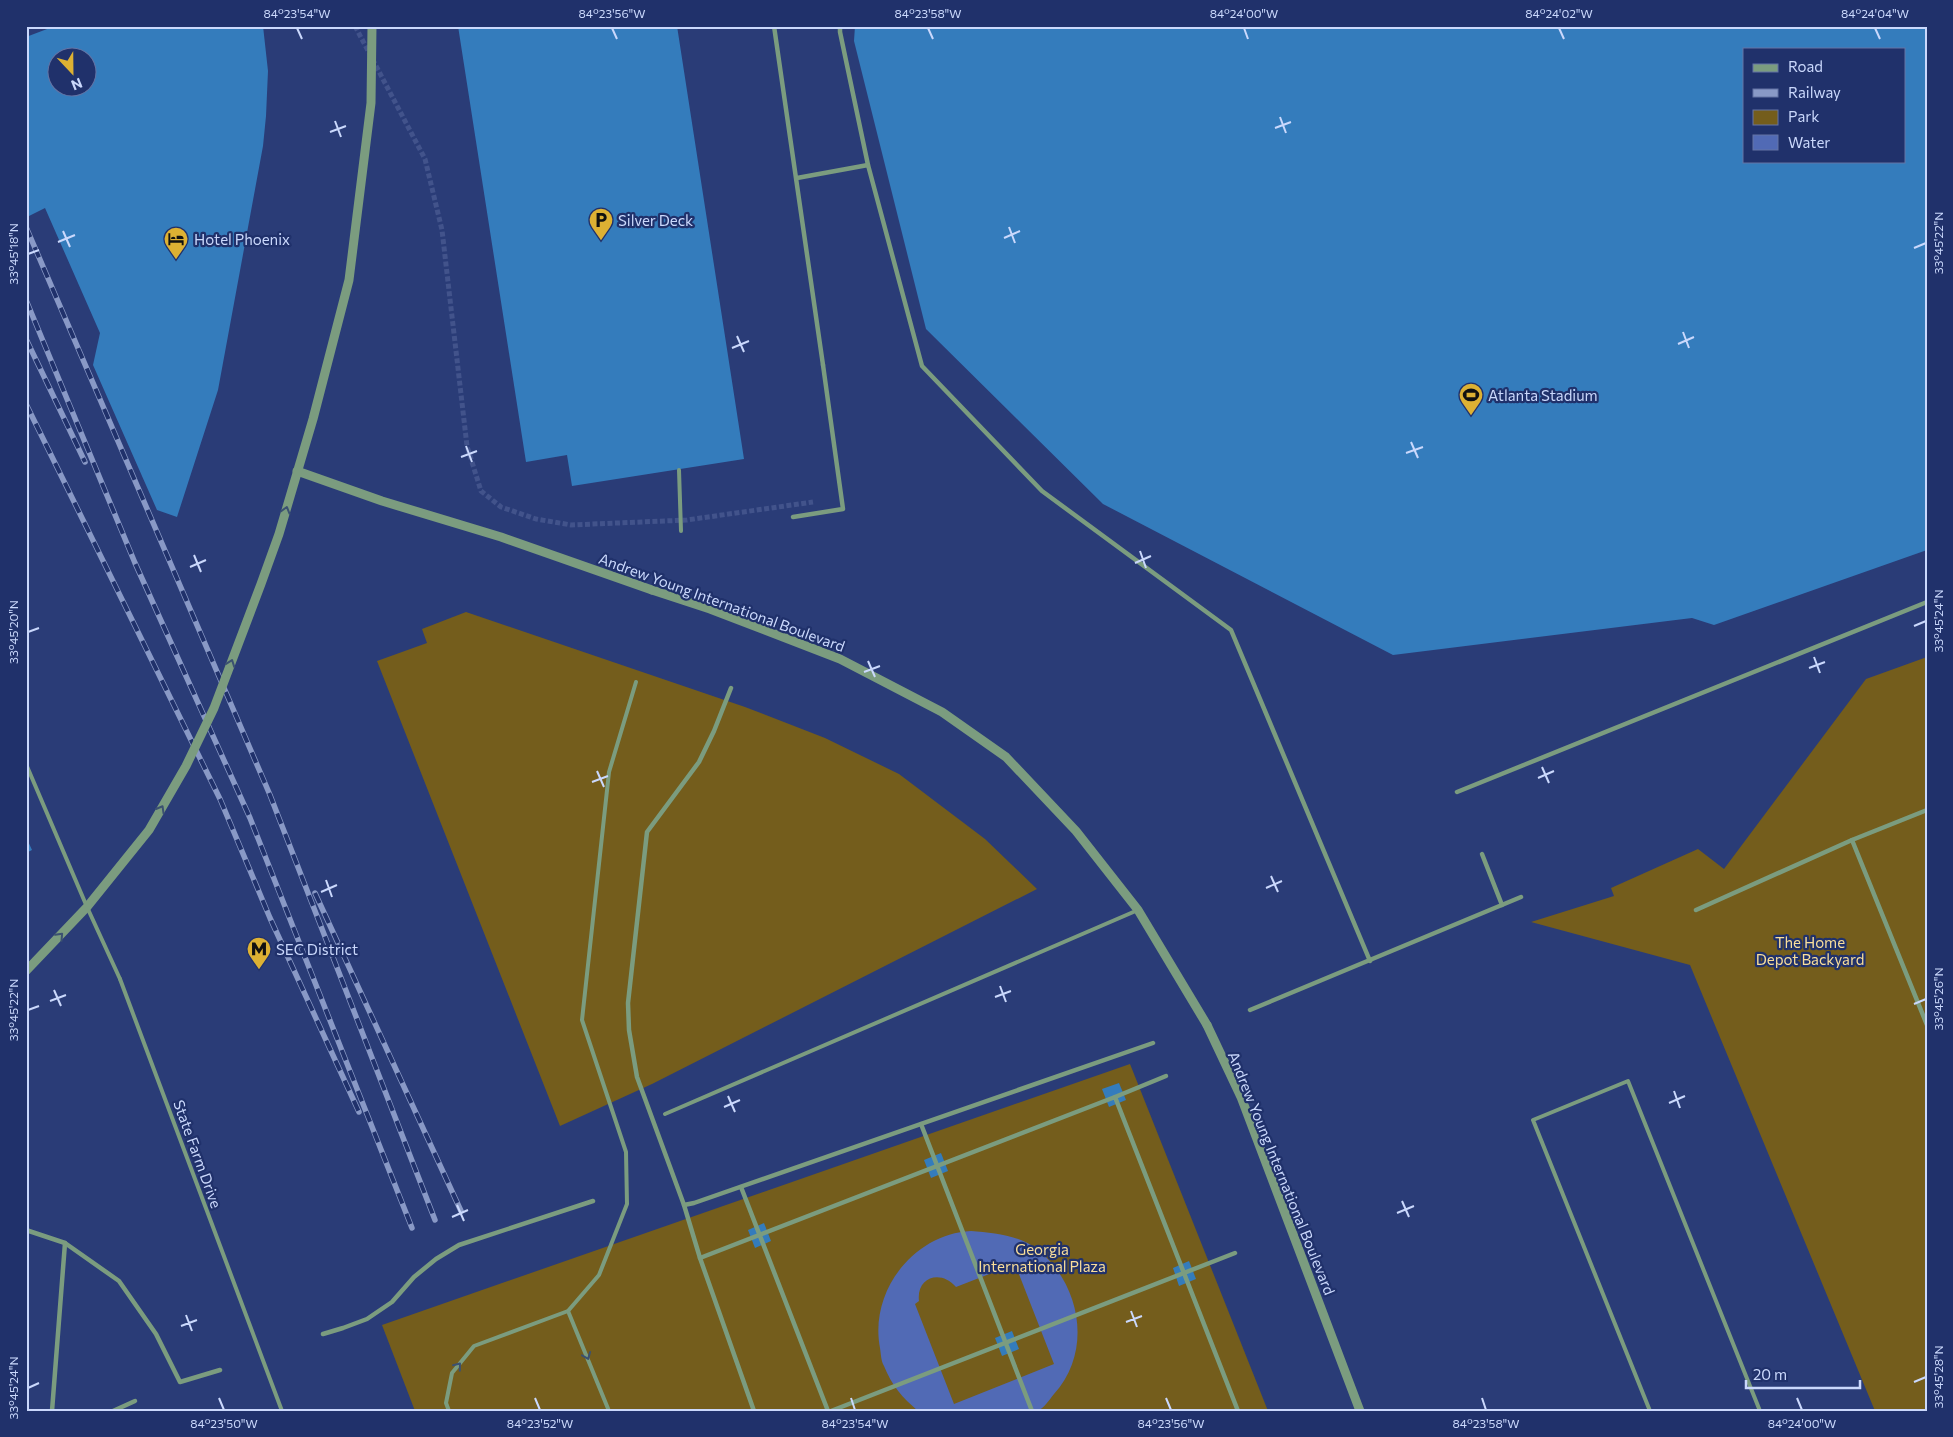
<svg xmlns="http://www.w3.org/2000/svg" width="1953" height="1437" font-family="Commissioner,sans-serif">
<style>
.green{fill:#745d1c}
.water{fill:#516ab5;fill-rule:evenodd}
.building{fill:#347cbc;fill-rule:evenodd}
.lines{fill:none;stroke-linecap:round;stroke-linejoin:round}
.minor-tunnel{stroke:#42538b;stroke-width:5;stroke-dasharray:5 2.5;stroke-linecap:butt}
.service{stroke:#7b9c7f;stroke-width:4}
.pedestrian{stroke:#7b9c7f;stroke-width:4.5}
.tertiary{stroke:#7b9c7f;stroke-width:9}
.rail-casing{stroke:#8999c6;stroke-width:5.5}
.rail{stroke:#20316b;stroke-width:4;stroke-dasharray:11;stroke-linecap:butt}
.service-bridge{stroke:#7b9c7f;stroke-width:4}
.pedestrian-bridge{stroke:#7b9c7f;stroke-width:4.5}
.tertiary-bridge{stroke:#7b9c7f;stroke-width:9}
.oneway{stroke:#3b5171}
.ticks{fill:none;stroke:#cad8fc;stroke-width:2}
.labels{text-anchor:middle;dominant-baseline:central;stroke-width:4.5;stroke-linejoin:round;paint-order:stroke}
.poi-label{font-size:15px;fill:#cad8fc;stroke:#20316b;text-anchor:start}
.street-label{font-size:15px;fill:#cad8fc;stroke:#20316b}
.park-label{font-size:15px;fill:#f9de9a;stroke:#20316b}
.neatline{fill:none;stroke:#cad8fc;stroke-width:2}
.ticks-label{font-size:12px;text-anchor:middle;fill:#cad8fc}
</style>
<rect width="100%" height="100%" fill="#2a3c77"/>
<!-- green -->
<g class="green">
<path d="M466 612 745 707 825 738 899 774 985 839 1037 889 652 1084 560 1126 377 661 427 643 422 629Z"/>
<path d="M1927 657V1411H1875L1690 965 1531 922 1614 896 1611 888 1698 849 1724 869 1866 679Z"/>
<path d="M1130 1064 1268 1411H415L382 1325Z"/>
</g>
<!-- water -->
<path class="water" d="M971 1231C994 1233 1018 1235 1037 1249 1081 1284 1093 1351 1054 1394 1049 1400 1045 1407 1038 1411H918C902 1397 892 1386 884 1366 881 1361 881 1354 880 1348 869 1291 914 1234 971 1231ZM1015 1264 1054 1364 954 1404 915 1304 919 1301C916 1277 941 1269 956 1287Z"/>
<!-- building -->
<g class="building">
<path d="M55 26H263L268 71 266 116 263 146 218 390 177 517 157 510 93 365 100 333 45 208 29 216 26 209V37ZM58 58H88V88H58Z"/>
<path d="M458 26H677L744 459 572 486 567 455 526 462Z"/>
<path d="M855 26H1927V550L1714 625 1692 618 1393 655 1103 504 926 329 854 41ZM1744 49H1904V161H1744Z"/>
<path d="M26 837 32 850 26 853Z"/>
<path d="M1119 1083 1126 1100 1109 1107 1102 1089Z"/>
<path d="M941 1153 948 1171 931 1178 924 1160Z"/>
<path d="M764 1223 771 1241 755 1248 748 1230Z"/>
<path d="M1189 1261 1196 1279 1179 1286 1173 1268Z"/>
<path d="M1012 1331 1019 1349 1002 1356 995 1338Z"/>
</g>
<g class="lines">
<!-- minor-tunnel -->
<path class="minor-tunnel" d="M355 26 425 159 442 230 467 446 481 491 501 507 536 519 571 525 687 520 813 502"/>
<!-- service -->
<g class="service">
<path d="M679 470 681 531"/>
<path d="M26 764 87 907"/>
<path d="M120 979 282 1411"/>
<path d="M665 1114 1138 910"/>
<path d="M568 1311 609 1411"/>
<path d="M449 1411 446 1403 452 1373 474 1346 568 1311 599 1275 627 1204 626 1152 582 1020 609 772 636 682"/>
<path d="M1650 1411 1533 1120 1628 1081 1760 1411"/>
</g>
<!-- pedestrian -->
<g class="pedestrian">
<path d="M774 26 823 365"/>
<path d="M840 26V32L868 165"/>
<path d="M797 178 868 165 922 366 1042 491 1231 630 1370 961"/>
<path d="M731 688 714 731 699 762 647 832 628 1003 629 1030 637 1077 684 1205 700 1258 754 1411"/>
<path d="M1457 792 1927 602"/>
<path d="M1852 840 1927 1025"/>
<path d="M1482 854 1502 905"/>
<path d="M1696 910 1852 840 1927 810"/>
<path d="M1250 1010 1521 897"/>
<path d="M1115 1097 1166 1076"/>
<path d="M921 1124 1032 1411"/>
<path d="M741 1187 828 1411"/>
<path d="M684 1205 694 1203 1153 1043"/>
<path d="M26 1230 65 1243 119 1281 156 1334 180 1382 220 1370"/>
<path d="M700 1258 1115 1097 1238 1411"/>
<path d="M52 1411 65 1243"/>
<path d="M113 1411 135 1401"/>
<path d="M831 1411 1235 1253"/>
</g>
<!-- tertiary -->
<g class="tertiary">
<path d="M297 471 382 501 501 537 652 590"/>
<path d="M1207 1025 1241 1097 1360 1411"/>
</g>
<defs>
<g id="rail">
<path d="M26 227 270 795 435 1220"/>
<path d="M26 300 135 563 250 818 412 1228"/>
<path d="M26 339 85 462"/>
<path d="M26 404 220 799 270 918 359 1112"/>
<path d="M315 893 461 1211"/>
</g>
</defs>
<!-- rail casing -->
<use href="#rail" class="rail-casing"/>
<!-- rail -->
<use href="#rail" class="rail"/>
<!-- service-bridge -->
<path class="service-bridge" d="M87 907 120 979"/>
<!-- pedestrian-bridge -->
<g class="pedestrian-bridge">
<path d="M793 517 843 509 823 365"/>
<path d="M323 1334 343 1328 367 1319 392 1302 414 1277 436 1259 459 1245 593 1201"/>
</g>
<!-- tertiary-bridge -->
<g class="tertiary-bridge">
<path d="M652 590 710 609 840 659 942 712 1006 757 1076 831 1138 910 1207 1025"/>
<path d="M26 971 87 907 149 830 186 766 214 708 261 584 279 534 313 419 349 280 371 103 372 26"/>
</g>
</g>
<!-- one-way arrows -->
<defs><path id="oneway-chevron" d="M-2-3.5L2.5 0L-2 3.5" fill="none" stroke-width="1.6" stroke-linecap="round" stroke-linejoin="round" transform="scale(1.25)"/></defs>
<g class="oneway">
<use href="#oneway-chevron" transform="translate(286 510) rotate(-74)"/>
<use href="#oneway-chevron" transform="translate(231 663) rotate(-70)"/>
<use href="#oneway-chevron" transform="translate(161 809) rotate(-60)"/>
<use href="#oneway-chevron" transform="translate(60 936) rotate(-47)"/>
<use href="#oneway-chevron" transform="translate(587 1356) rotate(68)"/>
<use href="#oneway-chevron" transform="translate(458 1366) rotate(-51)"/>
</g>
<!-- ticks -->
<path class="ticks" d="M297 28 302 39M612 28 617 39M928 28 933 39M1244 28 1248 39M1559 28 1564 39M1875 28 1880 39M1280 117 1286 133M335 121 341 137M1275 128 1291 122M330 132 346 126M1009 227 1015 243M63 231 70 247M1004 238 1020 231M58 242 75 235M1914 248 1926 243M28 254 39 250M1683 332 1689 348M737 336 744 352M1678 344 1694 337M732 348 749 341M1411 442 1418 458M466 446 472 462M1406 453 1423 447M461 457 477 451M1140 551 1146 568M194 555 201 572M1135 563 1151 556M190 567 206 560M1914 626 1926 621M28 632 39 628M1814 657 1820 673M868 661 875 677M1809 668 1825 662M864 672 880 666M1542 767 1549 783M597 771 604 787M1538 778 1554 771M592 782 608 776M1271 876 1278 892M326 880 332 897M1266 888 1282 881M321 892 337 885M1000 986 1006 1002M54 990 61 1006M995 997 1011 991M50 1001 66 995M1914 1004 1926 999M28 1010 39 1006M1674 1091 1680 1108M728 1096 735 1112M1669 1103 1685 1096M724 1107 740 1100M1402 1201 1409 1217M457 1205 464 1221M1397 1213 1414 1206M452 1217 468 1210M1131 1311 1137 1327M186 1315 192 1331M1126 1322 1142 1316M181 1326 197 1320M1914 1382 1926 1377M28 1388 39 1383M219 1398 224 1410M535 1398 540 1410M851 1398 855 1410M1166 1398 1171 1410M1482 1398 1486 1410M1797 1398 1802 1410"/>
<!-- icons -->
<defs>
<symbol id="parking-pin" viewBox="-11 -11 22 30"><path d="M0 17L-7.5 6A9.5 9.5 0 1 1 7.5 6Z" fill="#ddb133" stroke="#20316b"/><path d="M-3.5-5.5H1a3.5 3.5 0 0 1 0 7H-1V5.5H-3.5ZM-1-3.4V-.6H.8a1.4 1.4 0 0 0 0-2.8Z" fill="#111"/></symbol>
<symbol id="hotel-pin" viewBox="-11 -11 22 30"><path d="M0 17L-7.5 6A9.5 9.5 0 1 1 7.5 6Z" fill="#ddb133" stroke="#20316b"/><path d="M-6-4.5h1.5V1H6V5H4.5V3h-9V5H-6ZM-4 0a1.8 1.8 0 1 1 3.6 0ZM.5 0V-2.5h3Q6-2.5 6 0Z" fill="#111"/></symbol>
<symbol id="stadium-pin" viewBox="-11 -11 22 30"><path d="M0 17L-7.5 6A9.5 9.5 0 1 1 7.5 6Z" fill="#ddb133" stroke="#20316b"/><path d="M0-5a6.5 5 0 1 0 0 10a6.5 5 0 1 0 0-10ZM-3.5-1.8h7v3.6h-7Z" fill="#111"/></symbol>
<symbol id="metro-pin" viewBox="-11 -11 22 30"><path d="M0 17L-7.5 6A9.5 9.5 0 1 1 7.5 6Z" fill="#ddb133" stroke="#20316b"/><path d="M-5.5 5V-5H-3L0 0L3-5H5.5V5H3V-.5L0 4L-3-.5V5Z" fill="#111"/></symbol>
</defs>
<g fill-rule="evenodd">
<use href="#parking-pin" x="587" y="206" width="28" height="38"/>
<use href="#hotel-pin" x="162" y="225" width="28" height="38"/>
<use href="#stadium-pin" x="1457" y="381" width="28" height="38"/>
<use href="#metro-pin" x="245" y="935" width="28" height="38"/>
</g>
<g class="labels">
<!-- poi labels -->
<g class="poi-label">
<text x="618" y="220">Silver Deck</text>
<text x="194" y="239">Hotel Phoenix</text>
<text x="1488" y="395">Atlanta Stadium</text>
<text x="276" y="949">SEC District</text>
</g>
<!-- street labels -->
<g class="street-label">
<text transform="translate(722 602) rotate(20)">Andrew Young International Boulevard</text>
<text transform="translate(198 1154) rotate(70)">State Farm Drive</text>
<text transform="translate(1282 1173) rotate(68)">Andrew Young International Boulevard</text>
</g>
<!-- park labels -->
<g class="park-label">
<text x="1810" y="942">The Home<tspan x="1810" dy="17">Depot Backyard</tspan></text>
<text x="1042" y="1249">Georgia<tspan x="1042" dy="17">International Plaza</tspan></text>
</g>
</g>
<!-- border -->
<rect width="1953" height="1437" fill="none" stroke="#20316b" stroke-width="55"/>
<!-- legend -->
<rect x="1743" y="48" width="162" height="115" fill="#20316b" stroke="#6474a5"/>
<rect x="1753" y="64" width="25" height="8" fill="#7b9c7f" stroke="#6474a5"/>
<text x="1788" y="72" font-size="15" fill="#cad8fc">Road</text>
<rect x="1753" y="89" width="25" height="8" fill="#8999c6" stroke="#6474a5"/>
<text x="1788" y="98" font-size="15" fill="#cad8fc">Railway</text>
<rect x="1753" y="110" width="25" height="15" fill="#745d1c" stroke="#6474a5"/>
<text x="1788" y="122" font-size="15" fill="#cad8fc">Park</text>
<rect x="1753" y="135" width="25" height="15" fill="#516ab5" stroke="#6474a5"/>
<text x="1788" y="148" font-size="15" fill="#cad8fc">Water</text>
<!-- north arrow -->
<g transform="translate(72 72) rotate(158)"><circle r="24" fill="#20316b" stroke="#6474a5"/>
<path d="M0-4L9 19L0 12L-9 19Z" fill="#ddb133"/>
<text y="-8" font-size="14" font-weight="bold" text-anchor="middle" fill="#cad8fc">N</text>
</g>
<!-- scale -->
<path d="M1746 1380v8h114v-8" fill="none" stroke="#cad8fc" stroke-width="2.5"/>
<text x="1753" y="1380" font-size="15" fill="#cad8fc" stroke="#20316b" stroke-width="4" paint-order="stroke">20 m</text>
<rect x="28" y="28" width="1898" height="1382" class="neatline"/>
<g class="ticks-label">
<text x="297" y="18">84°23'54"W</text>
<text x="612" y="18">84°23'56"W</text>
<text x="928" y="18">84°23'58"W</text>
<text x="1244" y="18">84°24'00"W</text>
<text x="1559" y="18">84°24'02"W</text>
<text x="1875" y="18">84°24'04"W</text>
<text transform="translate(1939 243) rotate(-90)" y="4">33°45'22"N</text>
<text transform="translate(14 254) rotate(-90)" y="4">33°45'18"N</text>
<text transform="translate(1939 621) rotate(-90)" y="4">33°45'24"N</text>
<text transform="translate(14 632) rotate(-90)" y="4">33°45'20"N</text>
<text transform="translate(1939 999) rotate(-90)" y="4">33°45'26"N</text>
<text transform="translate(14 1010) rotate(-90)" y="4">33°45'22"N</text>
<text transform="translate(1939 1377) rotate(-90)" y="4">33°45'28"N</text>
<text transform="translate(14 1388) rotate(-90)" y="4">33°45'24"N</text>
<text x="224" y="1428">84°23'50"W</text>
<text x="540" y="1428">84°23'52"W</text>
<text x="855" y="1428">84°23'54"W</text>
<text x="1171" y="1428">84°23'56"W</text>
<text x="1486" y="1428">84°23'58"W</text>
<text x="1802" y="1428">84°24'00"W</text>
</g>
</svg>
